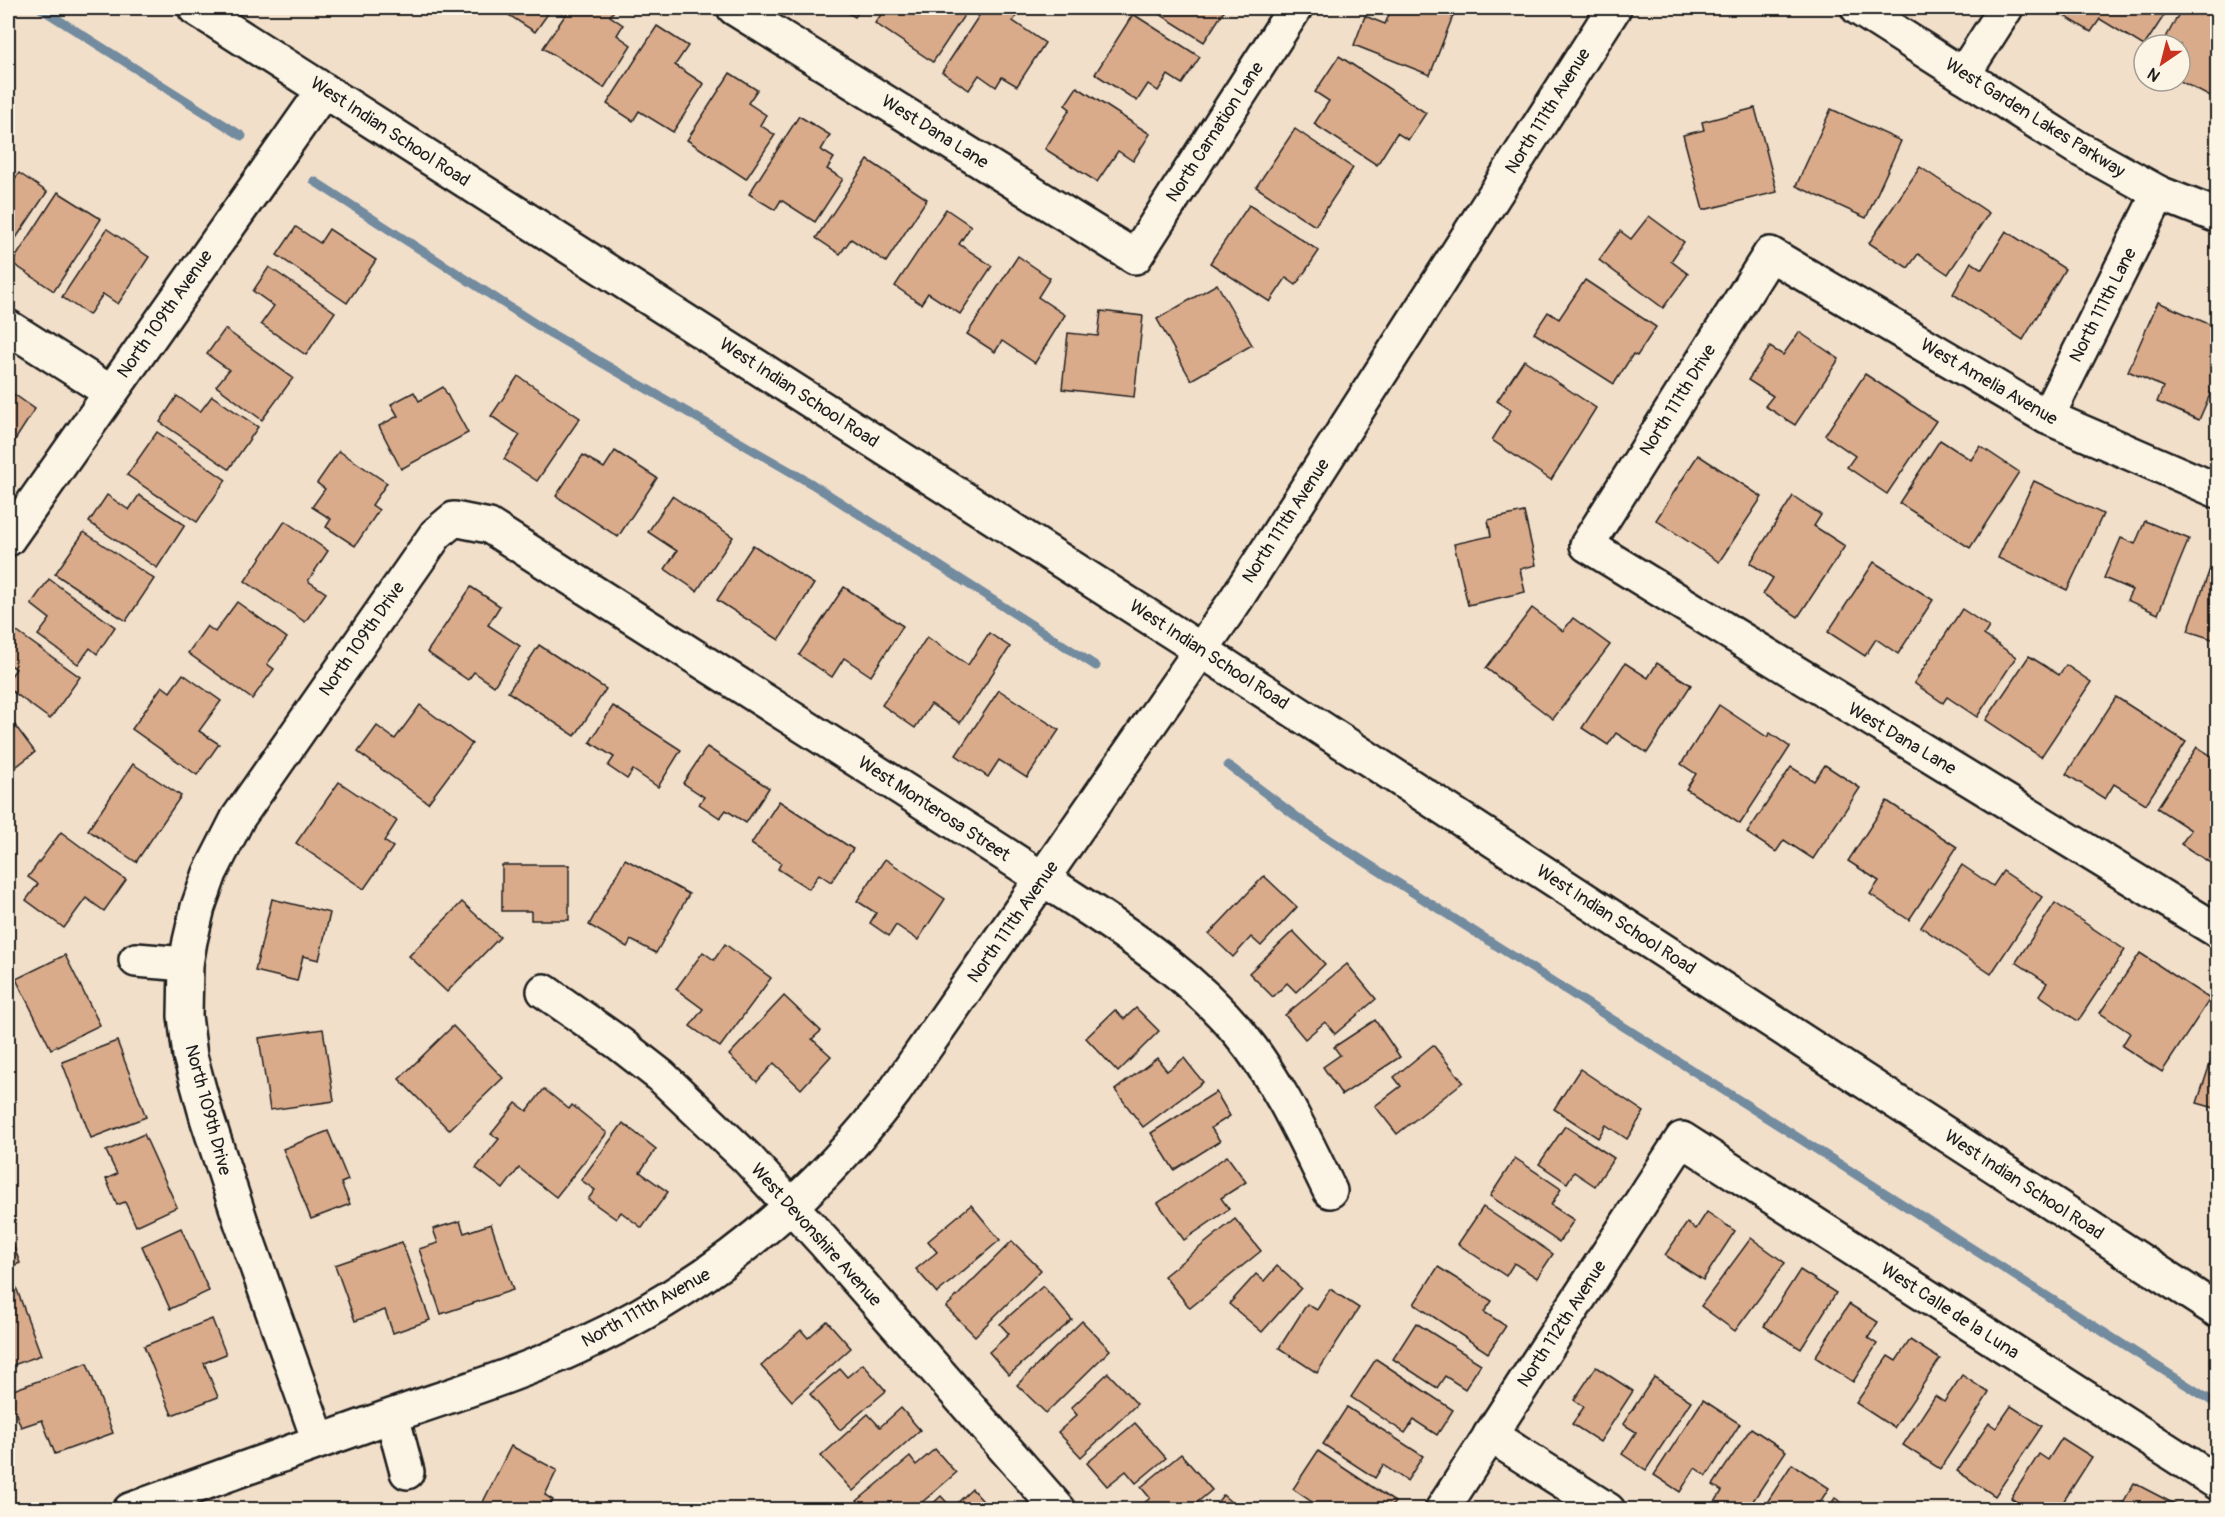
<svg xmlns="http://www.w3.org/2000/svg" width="2225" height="1517" font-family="Pangolin,sans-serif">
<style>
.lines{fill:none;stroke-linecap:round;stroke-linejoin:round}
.stream{stroke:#728b9f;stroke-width:9}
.building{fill:#daab8b;stroke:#1c1c1c;stroke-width:1.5}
.minor-casing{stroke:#1c1c1c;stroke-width:38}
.major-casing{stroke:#1c1c1c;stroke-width:38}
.minor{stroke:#fcf5e5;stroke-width:33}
.major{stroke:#fcf5e5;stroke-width:33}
.labels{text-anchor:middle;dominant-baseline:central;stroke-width:5;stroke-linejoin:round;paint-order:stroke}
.street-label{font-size:18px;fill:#1c1c1c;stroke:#fcf5e5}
</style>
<rect width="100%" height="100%" fill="#f2dfca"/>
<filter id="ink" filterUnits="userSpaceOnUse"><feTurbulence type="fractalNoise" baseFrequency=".0167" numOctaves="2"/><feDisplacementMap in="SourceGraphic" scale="12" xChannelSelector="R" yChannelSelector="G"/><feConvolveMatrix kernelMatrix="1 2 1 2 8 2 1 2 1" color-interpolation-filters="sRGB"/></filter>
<g filter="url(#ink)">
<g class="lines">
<!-- stream -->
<g class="stream">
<path d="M40 8 242 136"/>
<path d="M314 181 545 330 812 484 1096 666"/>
<path d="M1228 765 1305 823 1332 841 2218 1405"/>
</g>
</g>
<!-- building -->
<g class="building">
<path d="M498 8H552L535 32Z"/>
<path d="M570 8H616L610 16 623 25 617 35 631 45 604 88 543 48Z"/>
<path d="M840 8H861L855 17Z"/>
<path d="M886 8H969L933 62 875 23Z"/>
<path d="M984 8H1013L1019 12 1013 21 1045 43 1017 86 1002 77 996 87 979 75 969 90 942 72Z"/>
<path d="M1150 8H1226L1204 42Z"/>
<path d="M1392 8H1456L1430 75 1354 45 1365 16 1385 24Z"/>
<path d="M2068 8H2169L2144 46 2100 19 2091 32 2063 15Z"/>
<path d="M2182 8H2218V101L2180 81 2187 67 2180 63V45H2162Z"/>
<path d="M1133 14 1200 57 1182 84 1168 75 1158 91 1148 84 1137 101 1095 74Z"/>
<path d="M657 26 688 46 675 65 704 84 673 132 639 111 633 121 607 104Z"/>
<path d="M1339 56 1426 113 1408 140 1397 133 1377 165 1314 124 1329 101 1315 92Z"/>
<path d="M730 73 757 90 748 103 766 115 760 125 775 135 746 179 687 140Z"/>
<path d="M1077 87 1150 134 1133 161 1118 151 1097 182 1045 149 1070 109 1065 105Z"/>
<path d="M1755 108 1777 192 1703 210 1683 135 1704 130 1702 122Z"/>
<path d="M1831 109 1901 141 1866 218 1796 186Z"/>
<path d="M799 116 830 135 821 150 834 158 827 169 843 179 815 222 781 200 775 210 749 194Z"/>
<path d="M1295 129 1353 168 1315 226 1256 187Z"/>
<path d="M868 160 927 199 886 262 851 239 840 254 816 238Z"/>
<path d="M1920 167 1989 213 1948 274 1918 254 1908 268 1869 243Z"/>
<path d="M19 173 47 192 8 250V175L14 180Z"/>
<path d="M58 192 101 219 54 291 12 263Z"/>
<path d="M1249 205 1319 251 1296 285 1286 278 1270 302 1210 263Z"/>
<path d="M946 209 971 226 959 244 992 266 960 314 928 293 921 304 895 286Z"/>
<path d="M1649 216 1684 242 1671 261 1688 274 1663 308 1599 260 1620 231 1631 239Z"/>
<path d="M296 227 320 243 329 229 376 260 347 303 277 255Z"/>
<path d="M107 229 149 257 118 304 103 294 89 315 62 297Z"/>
<path d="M2006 231 2065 269 2023 340 1953 294 1971 262 1982 269Z"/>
<path d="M1018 256 1050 278 1038 297 1065 315 1035 363 1002 341 995 352 967 334Z"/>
<path d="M269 267 335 312 306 355 261 324 274 306 253 291Z"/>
<path d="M1585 280 1656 327 1637 356 1633 354 1614 384 1534 333 1548 312 1559 319Z"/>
<path d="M1217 284 1252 345 1191 380 1157 319Z"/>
<path d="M2158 302 2218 328V376L2199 420 2157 402 2163 387 2128 371Z"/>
<path d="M1101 311 1143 316 1134 397 1062 389 1068 333 1098 336Z"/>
<path d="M225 329 293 378 262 420 216 386 229 370 207 354Z"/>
<path d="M1799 332 1839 359 1795 425 1765 406 1773 396 1748 380 1770 347 1783 355Z"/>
<path d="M1524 360 1596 408 1551 480 1492 440 1511 410 1497 401Z"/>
<path d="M1865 374 1936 421 1887 494 1847 467 1855 456 1825 435Z"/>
<path d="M518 376 580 418 537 481 504 459 520 435 491 416Z"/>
<path d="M443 387 468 433 401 469 379 426 398 416 391 404 414 392 419 401Z"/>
<path d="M8 390 35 409 8 451Z"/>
<path d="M177 396 200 412 212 396 258 427 229 469 160 422Z"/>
<path d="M157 432 226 480 197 522 127 475Z"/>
<path d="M1940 440 1971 460 1980 446 2019 472 1970 548 1899 503Z"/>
<path d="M339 451 387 483 372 505 379 510 355 546 326 527 331 519 312 507 325 489 317 483Z"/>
<path d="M615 451 657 478 618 537 556 496 583 455 604 468Z"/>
<path d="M1698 455 1762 497 1719 562 1656 520Z"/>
<path d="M2034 481 2103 514 2067 590 1998 558Z"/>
<path d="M107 495 129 510 139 495 185 525 157 568 89 522Z"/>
<path d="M672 496 733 537 697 591 665 569 677 551 648 532Z"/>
<path d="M1793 496 1821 515 1814 526 1845 546 1798 617 1763 594 1773 578 1750 563Z"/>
<path d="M1524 512 1536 565 1520 569 1525 592 1468 605 1454 544 1491 536 1488 520Z"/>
<path d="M285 521 328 551 308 581 326 593 305 622 245 581Z"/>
<path d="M2145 521 2189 539 2158 614 2127 600 2132 590 2104 578 2121 538 2135 544Z"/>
<path d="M84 532 154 579 126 621 55 574Z"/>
<path d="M753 545 814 584 779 640 717 600Z"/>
<path d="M2217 549H2218V641L2188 631Z"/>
<path d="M1874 562 1933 600 1898 654 1876 639 1865 656 1828 632Z"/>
<path d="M49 579 115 627 97 654 90 648 78 664 38 635 50 619 31 604Z"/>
<path d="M471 587 500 606 488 625 520 646 494 686 474 672 468 680 427 652Z"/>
<path d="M844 587 903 626 871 676 844 658 832 677 799 655Z"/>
<path d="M237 602 287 638 267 664 274 669 252 699 188 653 207 626 215 632Z"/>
<path d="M1532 608 1563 631 1573 618 1610 645 1553 719 1486 668Z"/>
<path d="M1962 609 1989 627 1984 635 2016 657 1977 717 1947 697 1943 703 1914 683Z"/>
<path d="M13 629 80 677 50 719 8 688V680L16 669 8 663V636Z"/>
<path d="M989 633 1010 647 960 723 931 704 915 728 882 705 927 637 968 665Z"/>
<path d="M539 645 606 689 575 736 508 692Z"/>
<path d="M2029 656 2059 675 2066 665 2091 682 2041 757 1986 720Z"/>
<path d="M1625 663 1648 678 1657 663 1691 685 1647 753 1616 733 1608 745 1582 728Z"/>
<path d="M183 674 221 701 199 731 219 744 197 775 132 729 162 686 170 692Z"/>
<path d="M999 690 1059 730 1027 778 999 760 988 777 956 755Z"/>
<path d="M2116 697 2186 742 2146 804 2114 784 2105 799 2066 774Z"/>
<path d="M420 705 472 744 428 803 358 752 377 726 395 739Z"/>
<path d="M1719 705 1767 737 1770 733 1790 747 1740 824 1686 789 1696 774 1681 764Z"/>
<path d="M613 706 681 750 658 787 633 770 627 779 608 766 614 757 590 742Z"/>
<path d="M8 716 35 752 8 773Z"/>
<path d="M707 747 769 788 746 823 726 810 720 818 699 804 704 797 683 783Z"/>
<path d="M2197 747 2218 760V868L2181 844 2191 830 2157 808Z"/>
<path d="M133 764 181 796 136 862 88 830Z"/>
<path d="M1825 765 1860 788 1813 859 1784 840 1776 852 1747 833 1791 767 1814 781Z"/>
<path d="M339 782 397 821 384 841 393 847 364 889 296 843Z"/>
<path d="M779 801 853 849 831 882 819 874 809 889 778 869 781 863 751 844Z"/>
<path d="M1887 801 1957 847 1909 920 1870 894 1879 881 1848 861Z"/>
<path d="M61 832 126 880 104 911 86 898 64 928 26 900 38 884 28 877Z"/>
<path d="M625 859 689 894 656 953 631 940 627 947 589 925Z"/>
<path d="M885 859 945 899 918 940 896 925 889 936 870 923 876 913 857 901Z"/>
<path d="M502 865H569V920H531V911H502Z"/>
<path d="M1962 865 1993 886 2003 871 2042 897 1991 974 1921 927Z"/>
<path d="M1264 876 1297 907 1261 946 1251 937 1233 957 1209 934Z"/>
<path d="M272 899 330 913 319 960 303 956 297 981 255 971Z"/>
<path d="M462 902 500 937 447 992 409 956Z"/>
<path d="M2055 903 2125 950 2078 1021 2039 995 2047 983 2016 962Z"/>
<path d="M1293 931 1325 964 1296 992 1287 983 1273 997 1249 973Z"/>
<path d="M725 944 771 978 720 1047 690 1026 703 1009 676 989 703 952 714 960Z"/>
<path d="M2140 953 2210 999 2162 1072 2122 1046 2130 1033 2100 1013Z"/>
<path d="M65 955 100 1025 51 1049 16 979Z"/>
<path d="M1347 964 1376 999 1335 1034 1325 1022 1305 1039 1285 1015Z"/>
<path d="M784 996 821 1031 812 1039 831 1056 801 1089 774 1063 757 1082 729 1055Z"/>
<path d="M1136 1008 1159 1031 1118 1072 1086 1038 1115 1010 1124 1019Z"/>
<path d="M1375 1020 1400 1057 1342 1095 1323 1067 1340 1055 1334 1047Z"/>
<path d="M453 1026 503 1078 449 1130 399 1079Z"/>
<path d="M323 1029 334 1101 270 1110 259 1038Z"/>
<path d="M2218 1040V1109L2197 1103Z"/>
<path d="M117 1041 146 1117 91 1138 62 1062Z"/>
<path d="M1433 1045 1463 1082 1397 1134 1375 1106 1401 1086 1394 1077Z"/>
<path d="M1157 1058 1167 1071 1184 1058 1203 1082 1143 1127 1115 1090Z"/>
<path d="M1580 1069 1644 1112 1627 1139 1606 1125 1598 1138 1554 1109Z"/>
<path d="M544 1089 569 1109 572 1105 607 1133 556 1197 519 1168 503 1189 476 1168 499 1139 491 1134 516 1103 527 1111Z"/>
<path d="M1216 1092 1230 1116 1211 1128 1220 1141 1174 1170 1151 1133Z"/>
<path d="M623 1123 656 1149 640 1172 668 1192 642 1228 621 1212 616 1219 588 1199 595 1190 581 1180Z"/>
<path d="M1565 1126 1614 1158 1595 1186 1574 1172 1567 1183 1539 1164Z"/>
<path d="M328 1131 348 1180 341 1183 350 1204 311 1219 283 1149Z"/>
<path d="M144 1134 177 1207 136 1226 125 1202 117 1205 106 1179 117 1174 106 1151Z"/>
<path d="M1227 1156 1246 1182 1221 1198 1229 1209 1184 1240 1158 1203Z"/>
<path d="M1515 1158 1561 1189 1551 1205 1574 1220 1559 1242 1490 1196Z"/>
<path d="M971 1205 1000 1240 937 1293 916 1269 937 1252 928 1241Z"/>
<path d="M1483 1207 1553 1254 1537 1278 1514 1263 1506 1276 1458 1244Z"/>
<path d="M1707 1212 1735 1231 1703 1280 1665 1255 1687 1223 1696 1229Z"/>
<path d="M1235 1219 1261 1251 1190 1308 1164 1276Z"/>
<path d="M460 1221 464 1233 491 1224 513 1290 441 1314 419 1249 438 1243 433 1229Z"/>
<path d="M181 1228 209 1291 170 1309 142 1246Z"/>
<path d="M8 1231 20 1263 8 1268Z"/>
<path d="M1751 1238 1785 1263 1735 1331 1701 1306Z"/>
<path d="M1012 1241 1041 1270 975 1336 946 1307Z"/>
<path d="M402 1242 430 1320 393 1333 385 1310 355 1321 335 1265Z"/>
<path d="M1277 1266 1301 1288 1262 1332 1229 1304 1256 1274 1264 1281Z"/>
<path d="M1438 1267 1492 1301 1484 1312 1506 1326 1488 1353 1414 1304Z"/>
<path d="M1800 1270 1836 1293 1801 1349 1764 1326Z"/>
<path d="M1043 1286 1072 1320 1009 1375 989 1352 1009 1334 1000 1324Z"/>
<path d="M16 1287 41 1355 8 1367V1290Z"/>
<path d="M1330 1289 1359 1308 1317 1373 1279 1348 1307 1304 1317 1310Z"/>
<path d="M1849 1304 1878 1322 1868 1338 1877 1344 1853 1382 1815 1357Z"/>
<path d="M212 1319 226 1354 204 1363 218 1397 172 1415 144 1346Z"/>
<path d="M827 1321 851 1348 792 1401 761 1366 801 1330 808 1338Z"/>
<path d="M1082 1321 1110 1350 1046 1413 1017 1385Z"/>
<path d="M1416 1323 1481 1364 1465 1389 1445 1376 1437 1388 1393 1359Z"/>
<path d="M1910 1340 1940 1359 1894 1428 1856 1403 1888 1356 1896 1361Z"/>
<path d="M1376 1359 1453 1410 1437 1435 1414 1420 1405 1433 1351 1397Z"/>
<path d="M87 1363 113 1433 55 1454 42 1420 21 1427 8 1392Z"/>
<path d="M863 1364 886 1391 840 1430 810 1394 840 1369 847 1377Z"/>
<path d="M1596 1367 1633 1391 1600 1442 1572 1424 1584 1407 1574 1400Z"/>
<path d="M1108 1373 1137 1404 1081 1457 1058 1432 1077 1415 1071 1408Z"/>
<path d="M1962 1375 1989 1393 1940 1469 1903 1445 1935 1396 1944 1402Z"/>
<path d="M1654 1377 1691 1401 1646 1470 1622 1454 1636 1432 1623 1424Z"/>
<path d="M1703 1400 1740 1424 1707 1476 1695 1468 1680 1492 1654 1475Z"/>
<path d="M2011 1406 2042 1426 1995 1496 1957 1471 1989 1423 1996 1428Z"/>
<path d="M1347 1407 1423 1456 1407 1481 1383 1465 1375 1478 1323 1444Z"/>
<path d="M901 1408 920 1430 853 1491 821 1456 868 1414 880 1427Z"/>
<path d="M1135 1423 1166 1458 1136 1483 1126 1471 1107 1486 1087 1463Z"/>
<path d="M1751 1428 1786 1451 1747 1510H1710L1722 1491 1713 1485Z"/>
<path d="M2062 1438 2092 1457 2058 1510H2029L2011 1498 2039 1454 2048 1460Z"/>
<path d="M511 1446 557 1470 545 1495 553 1500 548 1510H479Z"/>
<path d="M935 1449 956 1473 913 1510H865L857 1501 910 1457 916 1465Z"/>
<path d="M1318 1451 1395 1502 1389 1510H1324L1293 1489Z"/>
<path d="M1181 1454 1212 1490 1188 1510H1136L1150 1498 1141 1487Z"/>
<path d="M1792 1464 1829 1488 1815 1510H1762Z"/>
<path d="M2134 1483 2184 1509V1510H2119Z"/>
<path d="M972 1489 991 1510H926L941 1496 952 1508Z"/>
<path d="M1223 1495 1240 1510H1211Z"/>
<path d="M1835 1498 1853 1510H1827Z"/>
</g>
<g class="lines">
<defs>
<g id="minor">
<path d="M734 8 1135 257 1295 8"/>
<path d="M1858 8 2076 147 2159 193 2218 216"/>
<path d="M1963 75 2006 8"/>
<path d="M8 327 110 392"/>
<path d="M2047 417 2159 193"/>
<path d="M2218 491 2047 417 1770 254 1587 545 2218 931"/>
<path d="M8 539 324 90"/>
<path d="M136 960 186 964"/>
<path d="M544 991 620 1044 661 1076 748 1159 824 1242 1059 1510"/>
<path d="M392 1416 407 1472"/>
<path d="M1490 1435 1608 1510"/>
<path d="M319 1441 241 1222 207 1118 190 1056 185 1016 186 964 190 941 198 907 210 873 238 818 436 534 454 519 489 526C640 621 791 718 942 814 988 843 1034 873 1080 903 1138 941 1195 980 1240 1034 1279 1082 1303 1136 1330 1191"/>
<path d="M130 1510C212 1480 295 1450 377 1421 444 1397 513 1377 577 1347 706 1288 810 1204 895 1091L1235 601 1614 8"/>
<path d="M1442 1510 1682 1139 2218 1483"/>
</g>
<path id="major" d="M195 8 1201 650 2218 1311"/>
</defs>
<!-- minor casing -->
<use href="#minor" class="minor-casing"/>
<!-- major casing -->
<use href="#major" class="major-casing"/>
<!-- minor -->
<use href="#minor" class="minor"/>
<!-- major -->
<use href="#major" class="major"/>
</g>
</g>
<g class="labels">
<!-- street labels -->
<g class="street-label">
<text transform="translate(1548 111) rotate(-58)">North 111th Avenue</text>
<text transform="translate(2035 118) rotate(32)">West Garden Lakes Parkway</text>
<text transform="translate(390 132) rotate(33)">West Indian School Road</text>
<text transform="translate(935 132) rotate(32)">West Dana Lane</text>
<text transform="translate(1215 132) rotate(-57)">North Carnation Lane</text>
<text transform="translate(2103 305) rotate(-63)">North 111th Lane</text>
<text transform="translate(165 314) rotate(-55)">North 109th Avenue</text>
<text transform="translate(1989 382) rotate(30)">West Amelia Avenue</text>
<text transform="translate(799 393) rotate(33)">West Indian School Road</text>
<text transform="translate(1678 400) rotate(-58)">North 111th Drive</text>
<text transform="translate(1286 521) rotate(-57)">North 111th Avenue</text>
<text transform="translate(362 639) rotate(-55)">North 109th Drive</text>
<text transform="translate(1209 655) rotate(33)">West Indian School Road</text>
<text transform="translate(1902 739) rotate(31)">West Dana Lane</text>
<text transform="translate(934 809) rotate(33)">West Monterosa Street</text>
<text transform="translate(1616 920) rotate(33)">West Indian School Road</text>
<text transform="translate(1013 922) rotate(-55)">North 111th Avenue</text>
<text transform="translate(208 1110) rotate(75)">North 109th Drive</text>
<text transform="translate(2024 1185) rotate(33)">West Indian School Road</text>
<text transform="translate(816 1235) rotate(48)">West Devonshire Avenue</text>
<text transform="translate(646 1308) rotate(-29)">North 111th Avenue</text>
<text transform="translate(1950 1311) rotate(33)">West Calle de la Luna</text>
<text transform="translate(1562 1324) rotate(-57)">North 112th Avenue</text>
</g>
</g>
<!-- margin -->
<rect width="2225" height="1517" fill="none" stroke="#fcf5e5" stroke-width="30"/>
<rect x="15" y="15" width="2195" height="1487" fill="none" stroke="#1c1c1c" stroke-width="2" filter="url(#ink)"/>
<!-- north arrow -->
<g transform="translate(2162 63) rotate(215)"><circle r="28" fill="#fcf5e5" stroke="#a29e95" stroke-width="1.5"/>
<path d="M0-4.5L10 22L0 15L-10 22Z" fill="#c8321e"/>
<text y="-9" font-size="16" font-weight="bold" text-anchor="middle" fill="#1c1c1c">N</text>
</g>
</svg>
